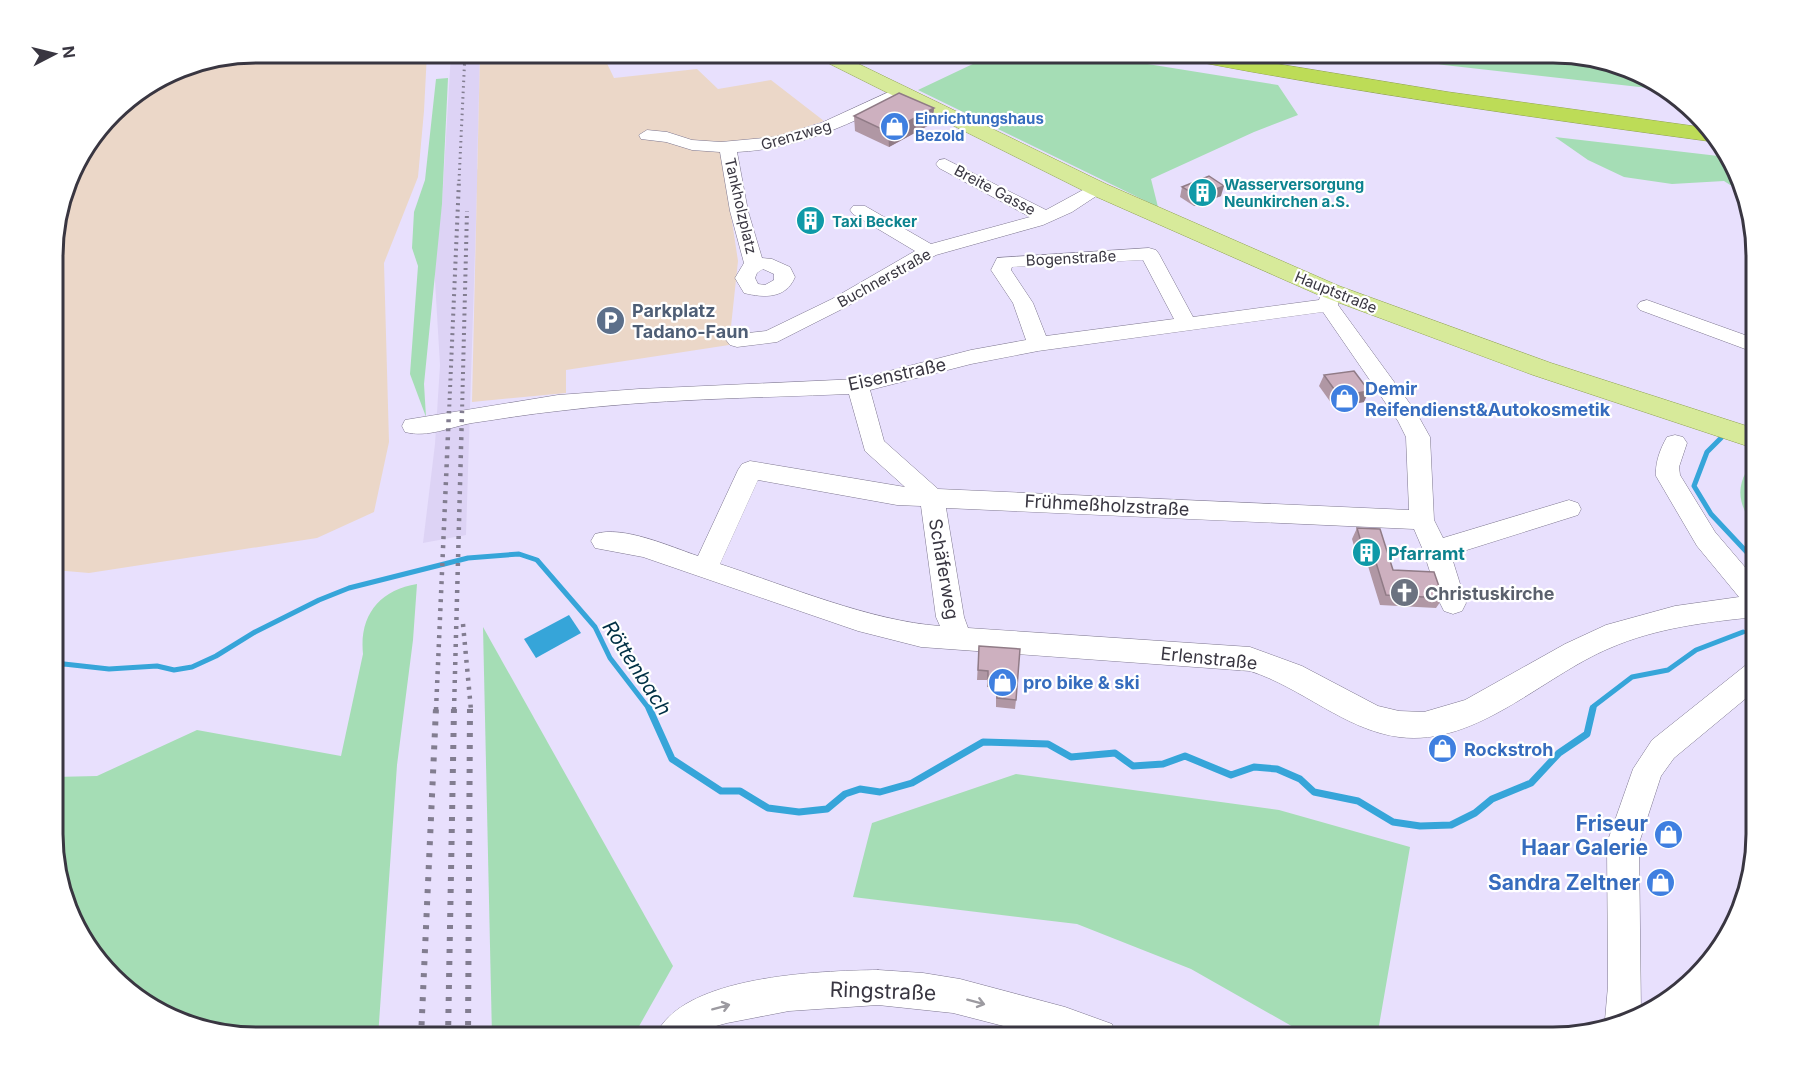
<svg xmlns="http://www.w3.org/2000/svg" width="1809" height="1090" font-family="Inter,sans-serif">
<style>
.built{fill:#ddd3f5}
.industrial{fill:#ebd7c8}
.green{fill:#a5ddb5}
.water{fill:#36a5d9}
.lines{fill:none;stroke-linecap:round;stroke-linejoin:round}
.stream-far1{stroke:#36a5d9;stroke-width:5}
.stream{stroke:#36a5d9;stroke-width:7}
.minor-casing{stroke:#7d768f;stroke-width:1}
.major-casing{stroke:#8fa24f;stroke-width:1}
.highway-casing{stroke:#8fa24f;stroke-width:1}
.minor{fill:#fff;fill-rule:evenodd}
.major{fill:#d7ea9a;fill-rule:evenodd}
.highway{fill:#bddc57;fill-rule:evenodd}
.rail-far3{stroke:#827d90;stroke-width:3;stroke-dasharray:1.5 4;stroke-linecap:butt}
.rail-far2{stroke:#827d90;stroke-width:4;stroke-dasharray:2 4.5;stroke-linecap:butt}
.rail-far1{stroke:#827d90;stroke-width:4.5;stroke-dasharray:3 6;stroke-linecap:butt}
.rail{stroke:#827d90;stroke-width:6;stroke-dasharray:4 8;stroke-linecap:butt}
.wall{fill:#b097a4}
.shaded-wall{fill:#907b86}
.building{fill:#cdb0bf;stroke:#907b86;stroke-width:1.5}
.oneway{stroke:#9c9aa0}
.labels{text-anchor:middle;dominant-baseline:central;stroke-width:4.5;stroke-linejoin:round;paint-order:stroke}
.far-shop-label{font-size:15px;font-weight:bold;fill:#366cbe;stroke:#fff;text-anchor:start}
.far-street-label{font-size:15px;fill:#393641;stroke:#fff}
.far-culture-label{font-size:15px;font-weight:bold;fill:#0d838f;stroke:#fff;text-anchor:start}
.service-label{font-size:18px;font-weight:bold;fill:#4e5e75;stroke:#fff;text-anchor:start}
.street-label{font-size:18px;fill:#393641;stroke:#fff}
.shop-label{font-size:18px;font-weight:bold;fill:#366cbe;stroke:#fff;text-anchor:start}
.culture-label{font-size:18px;font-weight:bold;fill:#0d838f;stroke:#fff;text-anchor:start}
.worship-label{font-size:18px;font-weight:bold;fill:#5b616d;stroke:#fff;text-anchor:start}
.water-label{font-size:20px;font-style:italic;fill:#003045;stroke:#fff}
.near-shop-label{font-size:21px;font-weight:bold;fill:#366cbe;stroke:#fff;text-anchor:end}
.near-street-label{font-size:21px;fill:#393641;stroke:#fff}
.rim{fill:none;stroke:#393641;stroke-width:3}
</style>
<rect width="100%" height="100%" fill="#e8e0fd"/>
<!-- built -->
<path class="built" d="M451 53H480L477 169 484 174 477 188 466 535 423 543 435 444 440 365 434 264 442 204Z"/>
<!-- industrial -->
<g class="industrial">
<path d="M256 53H427L424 111 418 177 384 263 389 442 374 512 317 538 89 573 54 570V230L74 166 122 103 178 68Z"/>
<path d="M480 53H602L614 78 697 69 718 89 771 80 824 121 722 155 738 261 729 345 566 370V393L472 402Z"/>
</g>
<!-- green -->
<g class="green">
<path d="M996 53H1079L1278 85 1298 115 1254 132 1151 179 1158 207 918 90Z"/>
<path d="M1376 53H1554L1655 80 1666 90 1444 65Z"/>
<path d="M448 78 442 204 424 384 426 417 410 374 418 266 412 248 414 212 425 180 436 79Z"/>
<path d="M1555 137 1727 157 1738 190 1724 181 1672 184 1624 177 1588 160Z"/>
<path d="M1746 472H1756V530C1743 511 1734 494 1746 472Z"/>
<path d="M417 584 413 640 397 765 378 1037H255L154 1010 87 947 54 860V777L97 776 197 730 341 756 363 654C359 615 380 590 417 584Z"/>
<path d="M483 627 673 966 633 1037H492Z"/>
<path d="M1016 774 1279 810 1410 847 1377 1037H1311L1191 969 1077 924 853 897 872 823Z"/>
</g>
<!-- water -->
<path class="water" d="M569 615 581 633 536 658 524 639Z"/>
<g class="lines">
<!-- stream-far1 -->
<g class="stream-far1">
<path d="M1721 438 1707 452 1694 486 1711 514 1756 562"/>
<path d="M54 667 64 664 109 669 157 666 174 670 192 667 216 656 255 632 319 600 349 588 468 558 519 554 537 560 595 627 610 658 650 710"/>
<path d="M1593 710 1594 706 1632 677 1668 670 1696 650 1743 632"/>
</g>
<!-- stream -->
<path class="stream" d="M649 708 672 759 721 791H740L768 808 799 812 827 809 845 794 860 789 880 792 912 783 983 742 1048 744 1071 757 1115 753 1133 766 1163 764 1185 756 1231 775 1254 767 1277 769 1300 779 1314 792 1358 801 1393 822 1420 826 1451 825 1475 813 1492 799 1531 783 1559 753 1587 734 1593 708"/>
<defs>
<g id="minor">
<path d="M902 86 910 91 908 94C854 123 799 149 737 152L748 211 762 258 772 259 790 267 795 277C786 299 764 298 744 293L735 278 744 263 730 211 720 152 692 150 666 142 641 139 639 135 647 130 667 132 692 140 721 142 775 137 821 123ZM763 269 774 274V280L765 285 758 284 755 278 757 273Z"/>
<path d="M945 159 1046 210 1092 185H1104L1107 189 1072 212 1043 225 936 255 846 307 777 342 737 347 730 345 726 340 730 335 766 331 832 299 915 251 853 214 850 210 853 206H865L931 244 1030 217 939 168 936 164 939 160Z"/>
<path d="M1149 248 1156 250 1159 254 1193 317 1319 300 1323 287H1337L1340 291 1338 305 1416 412 1430 437 1434 520 1443 538 1569 500 1578 503 1581 509 1578 515 1451 555 1466 603 1462 611 1453 614 1444 611 1440 603 1423 550 1414 529 946 508 964 617 968 628 1250 647 1302 666 1378 706 1399 711 1424 712 1465 700 1565 644 1606 625 1675 606 1739 597 1697 546 1656 476C1655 463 1660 449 1667 437L1675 435 1683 437 1687 443 1679 467 1680 475 1715 532 1756 580V617C1706 622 1656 628 1610 648 1543 676 1476 747 1399 737 1345 730 1301 687 1250 671L921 647 858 631 643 557 595 548 591 541 595 534C623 525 671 547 698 556L738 470 742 464 750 461 905 487 865 451 849 394C752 398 654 399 558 411 529 414 500 419 472 423 450 427 428 438 405 432L402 426 405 420 558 395 639 389 858 379 971 350 1026 340 1013 303 991 270 997 258ZM1143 260 1174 319 1046 336 1033 303 1011 270 1012 267ZM1323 312 1398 421 1406 437 1409 510 938 489 884 441 870 390 971 364 1038 351ZM758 480 897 505 921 506 936 617 940 626C871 621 787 586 720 564Z"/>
<path d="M1647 300 1756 339V353L1640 310 1637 306 1640 302Z"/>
<path d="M1756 661V690L1674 758 1661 776 1639 843 1641 1014 1607 1025 1605 1020 1608 986 1607 843 1633 769 1652 740 1746 665Z"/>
<path d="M878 970 923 973 960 979 1065 1007 1112 1024 1117 1037H1046L953 1013 878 1005 789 1011 727 1023 716 1026 699 1037H655C680 975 820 971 878 970Z"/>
</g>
<path id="major" d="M814 53H836L1106 184 1339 286 1551 363 1756 429V449L1533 375 1321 296 1090 194 816 57Z"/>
<path id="highway" d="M1173 53H1211L1448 92 1707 128 1720 141 1715 142C1537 118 1359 93 1183 59L1176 57Z"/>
</defs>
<!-- minor casing -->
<use href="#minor" class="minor-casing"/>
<!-- major casing -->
<use href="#major" class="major-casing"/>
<!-- highway casing -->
<use href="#highway" class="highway-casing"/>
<!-- minor -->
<use href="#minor" class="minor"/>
<!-- major -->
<use href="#major" class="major"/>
<!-- highway -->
<use href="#highway" class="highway"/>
<!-- rail-far3 -->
<path class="rail-far3" d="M459 181 465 53"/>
<!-- rail-far2 -->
<g class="rail-far2">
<path d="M449 413 459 180"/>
<path d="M462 413 467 211"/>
</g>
<!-- rail-far1 -->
<g class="rail-far1">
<path d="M463 624 471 710"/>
<path d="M436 710 449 411"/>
<path d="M454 710 462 411"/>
</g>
<!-- rail -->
<g class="rail">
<path d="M421 1037 436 708"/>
<path d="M448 1037 454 708"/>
<path d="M468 1037 470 708"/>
</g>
</g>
<!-- wall -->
<g class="wall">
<path d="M854 116 933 123 889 147 855 131Z"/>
<path d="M1182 187 1221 196 1194 206 1180 197Z"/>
<path d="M1324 375 1364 402 1334 407 1319 386Z"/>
<path d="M1357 528 1393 570 1443 598 1436 608 1380 605 1368 566H1360L1352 539Z"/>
<path d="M979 646 1016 700 1015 709 996 707V688L987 687V680H977Z"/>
</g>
<!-- shaded-wall -->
<g class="shaded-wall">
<path d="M934 108 933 123 889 147 888 132Z"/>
<path d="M1224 186 1221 196 1194 206 1197 196Z"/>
<path d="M1369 391 1364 402 1334 407 1339 396Z"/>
</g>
<!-- building -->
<g class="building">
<path d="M899 93 934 108 888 132 854 116Z"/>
<path d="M1209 176 1224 186 1197 196 1182 187Z"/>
<path d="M1354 371 1369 391 1339 396 1324 375Z"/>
<path d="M1357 528 1380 529 1393 570 1434 572 1443 598 1386 595 1374 556H1365Z"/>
<path d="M979 646 1020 649 1016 700 997 698 998 678H988V671L978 670Z"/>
</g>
<!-- one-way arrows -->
<defs><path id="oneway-shaft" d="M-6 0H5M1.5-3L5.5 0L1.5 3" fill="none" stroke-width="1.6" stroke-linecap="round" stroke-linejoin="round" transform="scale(1.5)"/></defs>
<g class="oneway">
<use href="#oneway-shaft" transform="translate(976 1002) rotate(15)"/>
<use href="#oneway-shaft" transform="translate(721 1007) rotate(-15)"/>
</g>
<!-- icons -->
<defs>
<symbol id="shop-disc" viewBox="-11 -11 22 22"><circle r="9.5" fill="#3f7fe0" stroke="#fff"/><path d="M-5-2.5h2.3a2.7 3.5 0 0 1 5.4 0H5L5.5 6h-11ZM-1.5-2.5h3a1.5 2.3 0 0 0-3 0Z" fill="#fff"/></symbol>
<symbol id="building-disc" viewBox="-11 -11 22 22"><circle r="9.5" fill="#0f9aa8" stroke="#fff"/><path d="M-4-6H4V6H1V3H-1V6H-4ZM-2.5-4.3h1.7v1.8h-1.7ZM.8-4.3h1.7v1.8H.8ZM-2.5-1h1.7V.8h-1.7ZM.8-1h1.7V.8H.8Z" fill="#fff"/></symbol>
<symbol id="parking-disc" viewBox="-11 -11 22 22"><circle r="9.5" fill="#5c6f8a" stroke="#fff"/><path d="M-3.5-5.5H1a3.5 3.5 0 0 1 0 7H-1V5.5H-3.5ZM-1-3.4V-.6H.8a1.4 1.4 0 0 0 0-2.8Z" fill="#fff"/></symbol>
<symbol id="church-disc" viewBox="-11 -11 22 22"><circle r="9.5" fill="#6b7280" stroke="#fff"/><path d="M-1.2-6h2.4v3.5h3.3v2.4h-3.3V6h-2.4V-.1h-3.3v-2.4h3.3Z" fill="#fff"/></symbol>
</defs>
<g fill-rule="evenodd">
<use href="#shop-disc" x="878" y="110" width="33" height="33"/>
<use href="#building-disc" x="1186" y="176" width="33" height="33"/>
<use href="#building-disc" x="794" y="204" width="33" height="33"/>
<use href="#parking-disc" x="594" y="304" width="33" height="33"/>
<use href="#shop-disc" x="1328" y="382" width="33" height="33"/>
<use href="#building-disc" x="1350" y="536" width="33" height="33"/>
<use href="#church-disc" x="1388" y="576" width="33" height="33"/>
<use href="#shop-disc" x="986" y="666" width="33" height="33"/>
<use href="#shop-disc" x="1426" y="732" width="33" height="33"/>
<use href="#shop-disc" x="1652" y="818" width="33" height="33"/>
<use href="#shop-disc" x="1644" y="866" width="33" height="33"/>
</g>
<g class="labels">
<!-- far-shop labels -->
<g class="far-shop-label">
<text x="915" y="118">Einrichtungshaus<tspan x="915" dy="17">Bezold</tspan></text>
</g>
<!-- far-street labels -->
<g class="far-street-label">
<text transform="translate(796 135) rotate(-16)">Grenzweg</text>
<text transform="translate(995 190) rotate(28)">Breite Gasse</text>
<text transform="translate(741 206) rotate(77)">Tankholzplatz</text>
<text transform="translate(1071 258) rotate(-3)">Bogenstraße</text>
<text transform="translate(884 278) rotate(-29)">Buchnerstraße</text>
<text transform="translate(1336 292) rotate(22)">Hauptstraße</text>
</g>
<!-- far-culture labels -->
<g class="far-culture-label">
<text x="1224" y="184">Wasserversorgung<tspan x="1224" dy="17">Neunkirchen a.S.</tspan></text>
<text x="832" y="221">Taxi Becker</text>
</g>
<!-- service labels -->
<g class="service-label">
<text x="632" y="310">Parkplatz<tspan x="632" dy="21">Tadano-Faun</tspan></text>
</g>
<!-- street labels -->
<g class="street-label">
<text transform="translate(897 374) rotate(-12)">Eisenstraße</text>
<text transform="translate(1107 505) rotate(3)">Frühmeßholzstraße</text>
<text transform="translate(944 569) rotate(80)">Schäferweg</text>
<text transform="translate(1209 658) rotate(6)">Erlenstraße</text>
</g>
<!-- shop labels -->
<g class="shop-label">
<text x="1365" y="388">Demir<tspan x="1365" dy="21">Reifendienst&amp;Autokosmetik</tspan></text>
<text x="1023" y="682">pro bike &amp; ski</text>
<text x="1464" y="749">Rockstroh</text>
</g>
<!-- culture labels -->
<g class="culture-label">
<text x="1388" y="553">Pfarramt</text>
</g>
<!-- worship labels -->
<g class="worship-label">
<text x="1425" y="593">Christuskirche</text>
</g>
<!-- water labels -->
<g class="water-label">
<text transform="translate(637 668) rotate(57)">Röttenbach</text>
</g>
<!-- near-shop labels -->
<g class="near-shop-label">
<text x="1648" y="823">Friseur<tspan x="1648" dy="24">Haar Galerie</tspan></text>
<text x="1640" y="882">Sandra Zeltner</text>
</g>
<!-- near-street labels -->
<g class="near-street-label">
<text transform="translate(883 991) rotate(2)">Ringstraße</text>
</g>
</g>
<!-- crop -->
<path d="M0 0H1809V1090H0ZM256 63H1553A193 193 0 0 1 1746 256V834A193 193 0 0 1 1553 1027H256A193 193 0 0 1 63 834V256A193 193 0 0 1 256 63Z" fill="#fff" fill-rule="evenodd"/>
<path class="rim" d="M256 63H1553A193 193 0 0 1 1746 256V834A193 193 0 0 1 1553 1027H256A193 193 0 0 1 63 834V256A193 193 0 0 1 256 63Z"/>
<!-- north arrow -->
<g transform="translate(54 54) rotate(83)" stroke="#ffffff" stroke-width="4.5" paint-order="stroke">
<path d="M0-4.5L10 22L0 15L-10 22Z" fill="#393641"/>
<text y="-9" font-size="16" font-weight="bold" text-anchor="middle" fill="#393641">N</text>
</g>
</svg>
